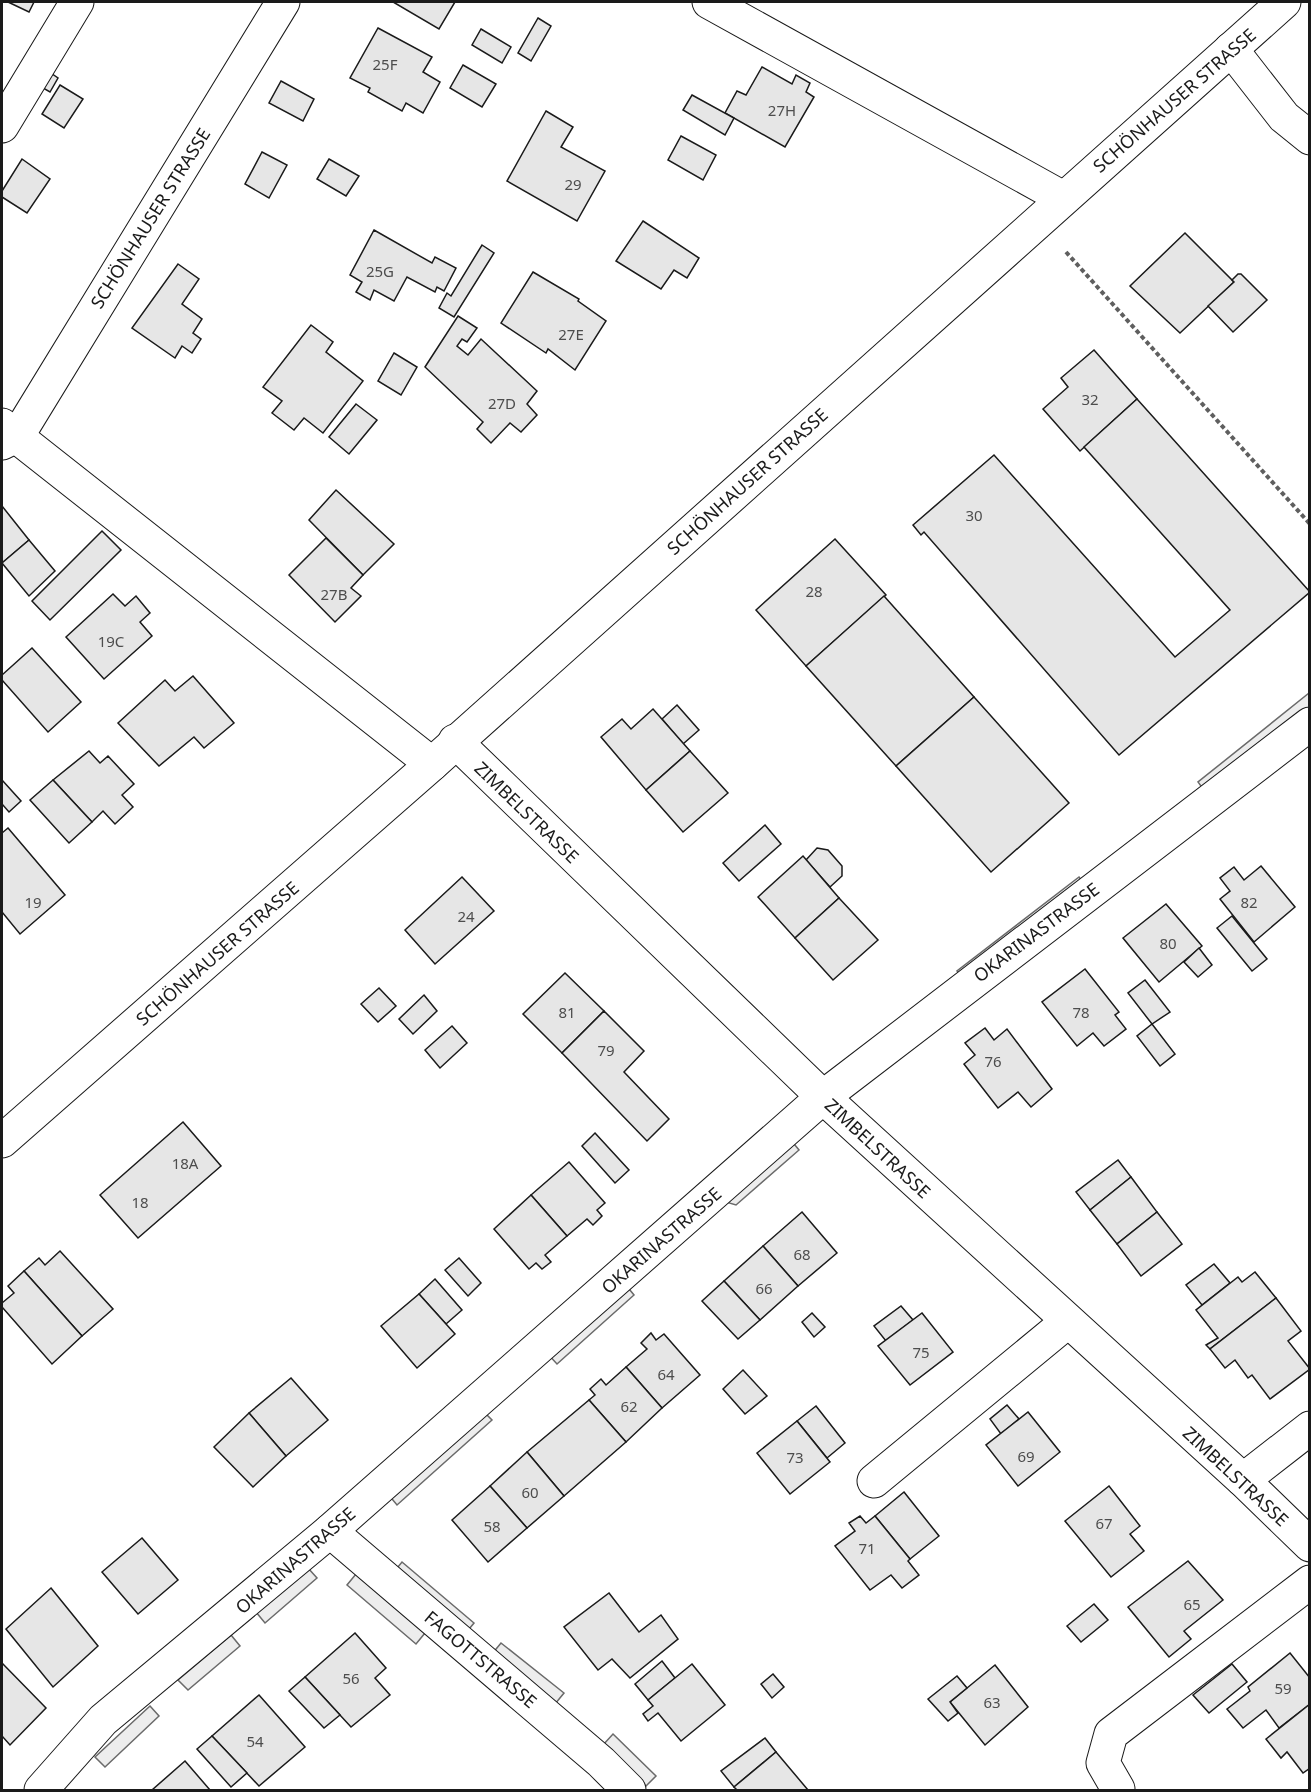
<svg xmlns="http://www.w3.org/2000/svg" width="1311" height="1792" font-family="'Noto Sans',sans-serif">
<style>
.built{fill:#ededed;stroke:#6a6a6a;stroke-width:1.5}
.building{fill:#e6e6e6;stroke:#1a1a1a;stroke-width:1.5}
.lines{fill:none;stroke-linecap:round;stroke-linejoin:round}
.minor-casing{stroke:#1a1a1a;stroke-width:35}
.path{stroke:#5f5f5f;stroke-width:4;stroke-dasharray:4.5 3;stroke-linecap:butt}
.minor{stroke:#fff;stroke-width:33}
.labels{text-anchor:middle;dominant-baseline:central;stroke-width:4.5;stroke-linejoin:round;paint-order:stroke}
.number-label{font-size:15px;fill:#4d4d4d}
.street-label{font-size:18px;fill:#1a1a1a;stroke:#fff}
</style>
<rect width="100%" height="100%" fill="#fff"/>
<!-- built -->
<g class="built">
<path d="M1309 693V711L1206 793 1198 782Z"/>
<path d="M1079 877 1087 888 965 983 957 971Z"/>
<path d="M790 1139 799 1150 736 1205 719 1200Z"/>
<path d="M625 1284 634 1295 557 1364 547 1353Z"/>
<path d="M482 1410 492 1420 397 1505 388 1494Z"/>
<path d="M402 1562 474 1623 465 1634 393 1573Z"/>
<path d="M308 1568 317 1578 265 1623 256 1612Z"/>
<path d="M356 1574 425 1633 416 1644 347 1585Z"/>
<path d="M231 1635 240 1646 188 1690 178 1680Z"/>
<path d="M501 1643 564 1693 555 1704 492 1654Z"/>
<path d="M150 1706 159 1716 105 1767 95 1757Z"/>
<path d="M613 1734 656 1776 646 1786 603 1745Z"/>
</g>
<!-- building -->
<g class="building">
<path d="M8 2H34L29 12Z"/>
<path d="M393 2H455L439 29Z"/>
<path d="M538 18 551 26 531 61 518 53Z"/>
<path d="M378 28 432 57 423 72 440 82 423 113 406 103 402 111 368 92 370 88 350 78Z"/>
<path d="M481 29 511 47 502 63 472 45Z"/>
<path d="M463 65 496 84 482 107 450 88Z"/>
<path d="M762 67 792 84 796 75 810 83 806 92 814 97 785 147 725 113 737 91 746 95Z"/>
<path d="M45 69 58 78 50 92 36 84Z"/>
<path d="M281 81 314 99 303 121 269 103Z"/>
<path d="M60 85 83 99 64 128 42 114Z"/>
<path d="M692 95 734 118 725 135 683 110Z"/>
<path d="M546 111 573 127 561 147 605 171 577 221 507 181Z"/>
<path d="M681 136 716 155 703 180 668 160Z"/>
<path d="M262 152 287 165 269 198 245 184Z"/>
<path d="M22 159 50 179 27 213 2 197V191Z"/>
<path d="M329 159 359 176 346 196 317 179Z"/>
<path d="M643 221 699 258 687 278 674 270 661 289 616 261Z"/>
<path d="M374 230 432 263 435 257 456 268 444 291 437 287 435 292 407 277 394 301 374 290 370 300 356 292 362 282 350 275Z"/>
<path d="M1185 233 1234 282 1180 333 1130 286Z"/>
<path d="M482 245 494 253 454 317 439 308 447 293 451 296Z"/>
<path d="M178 264 199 279 182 304 202 319 193 333 201 339 192 353 182 346 175 358 132 328Z"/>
<path d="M533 272 579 299 578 301 606 321 575 370 548 349 546 353 501 323Z"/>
<path d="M1238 274H1241L1267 300 1233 332 1208 306 1234 282 1232 280Z"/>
<path d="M458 316 477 328 467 342 462 339 457 346 468 355 481 339 537 391 527 404 537 415 521 432 510 423 491 443 477 429 483 422 425 367Z"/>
<path d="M311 325 333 342 326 352 363 381 323 433 304 418 294 430 272 413 282 401 263 387Z"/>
<path d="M1094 350 1137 399 1080 451 1043 409 1068 387 1061 378Z"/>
<path d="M394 353 417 367 401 395 378 381Z"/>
<path d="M1137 399 1310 592 1119 755 924 532 921 535 913 525 994 455 1175 657 1230 610 1084 447Z"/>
<path d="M356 404 377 420 349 454 329 437Z"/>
<path d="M336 490 394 544 363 575 309 520Z"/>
<path d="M2 506 29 540 2 563Z"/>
<path d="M102 531 121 550 50 620 32 601Z"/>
<path d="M326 538 363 575 351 588 361 596 335 622 289 575Z"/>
<path d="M835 539 886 595 806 666 756 610Z"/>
<path d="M29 540 55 571 29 596 2 563Z"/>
<path d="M113 594 125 606 136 596 150 613 140 622 152 636 104 679 66 637Z"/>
<path d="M884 596 974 697 896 766 806 666Z"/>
<path d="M32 648 81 702 48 732 2 680V675Z"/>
<path d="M193 676 234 723 204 748 194 737 159 766 118 723 165 680 175 691Z"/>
<path d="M974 697 1069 803 991 872 896 766Z"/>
<path d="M677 705 699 730 683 744 662 719Z"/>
<path d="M653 709 690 751 646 790 601 737 622 719 631 729Z"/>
<path d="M89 751 100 763 108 756 134 784 122 795 133 807 115 824 103 811 92 822 53 780Z"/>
<path d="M690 751 728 793 683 832 646 790Z"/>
<path d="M2 780 21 801 9 812 2 804Z"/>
<path d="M53 780 92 822 69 843 30 800Z"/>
<path d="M765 825 781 844 739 881 723 863Z"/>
<path d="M8 828 65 895 20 934 2 912V833Z"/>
<path d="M817 848 828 850 842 866V876L830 887 806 860Z"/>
<path d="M803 856 839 898 795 938 758 897Z"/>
<path d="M1261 866 1295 907 1254 942 1220 899 1230 891 1220 878 1234 867 1244 880Z"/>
<path d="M462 877 494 911 435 964 405 930Z"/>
<path d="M839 898 878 940 833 980 795 938Z"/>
<path d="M1166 904 1202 946 1159 982 1123 938Z"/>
<path d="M1232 916 1267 959 1252 971 1217 928Z"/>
<path d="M1199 948 1212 965 1198 977 1184 962Z"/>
<path d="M1085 969 1119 1012 1115 1015 1126 1029 1104 1046 1093 1033 1077 1046 1042 1002Z"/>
<path d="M565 973 604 1011 562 1053 523 1014Z"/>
<path d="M1145 980 1170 1012 1152 1024 1128 993Z"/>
<path d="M379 988 396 1006 378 1022 361 1004Z"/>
<path d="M424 995 437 1011 413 1034 399 1019Z"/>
<path d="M604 1011 644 1051 624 1072 669 1119 647 1141 562 1053Z"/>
<path d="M1152 1024 1175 1054 1160 1066 1137 1036Z"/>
<path d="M452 1026 467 1043 440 1068 425 1050Z"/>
<path d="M985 1028 994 1040 1007 1029 1052 1089 1031 1107 1018 1092 998 1108 964 1064 975 1055 965 1043Z"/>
<path d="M183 1122 221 1166 138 1238 100 1195Z"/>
<path d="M595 1133 629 1170 615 1183 582 1146Z"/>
<path d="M1118 1160 1131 1177 1090 1210 1076 1192Z"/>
<path d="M569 1162 605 1203 597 1210 602 1216 593 1225 587 1219 567 1236 531 1195Z"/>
<path d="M1131 1177 1157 1212 1117 1244 1090 1210Z"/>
<path d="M531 1195 567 1236 545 1255 551 1262 542 1269 536 1263 529 1269 494 1229Z"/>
<path d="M802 1212 837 1253 798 1286 763 1246Z"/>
<path d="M1157 1212 1182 1244 1141 1276 1117 1244Z"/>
<path d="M763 1246 798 1286 760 1320 724 1281Z"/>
<path d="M60 1251 113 1309 82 1336 24 1271 39 1258 45 1265Z"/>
<path d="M459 1258 481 1283 468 1296 445 1270Z"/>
<path d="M1214 1264 1230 1283 1202 1305 1186 1285Z"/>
<path d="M24 1271 82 1336 52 1364 2 1307V1303L14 1293 8 1286Z"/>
<path d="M1255 1272 1276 1298 1210 1349 1206 1345 1218 1338 1196 1310 1238 1277 1242 1282Z"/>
<path d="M435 1279 462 1310 446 1324 419 1294Z"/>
<path d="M724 1281 760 1320 738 1339 702 1301Z"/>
<path d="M419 1294 455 1334 417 1368 381 1326Z"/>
<path d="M1276 1298 1301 1331 1288 1341 1310 1369 1270 1399 1252 1375 1248 1378 1235 1360 1225 1368 1210 1349Z"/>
<path d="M901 1306 913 1320 886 1341 874 1326Z"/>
<path d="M812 1313 825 1327 814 1337 802 1322Z"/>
<path d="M922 1313 953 1352 910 1385 878 1346Z"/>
<path d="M651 1333 656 1340 664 1334 700 1375 662 1408 626 1367 647 1349 641 1343Z"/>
<path d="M626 1367 662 1408 626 1442 589 1400 595 1395 590 1389 601 1379 606 1385Z"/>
<path d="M743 1370 767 1396 745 1414 723 1389Z"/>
<path d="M291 1378 328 1420 286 1456 249 1413Z"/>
<path d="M589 1400 626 1442 564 1496 527 1452Z"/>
<path d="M1007 1405 1019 1419 1001 1434 990 1419Z"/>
<path d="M816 1406 845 1443 827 1458 797 1421Z"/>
<path d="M1028 1412 1060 1452 1018 1486 986 1445Z"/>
<path d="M249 1413 286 1456 253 1487 214 1447Z"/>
<path d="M797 1421 830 1462 790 1494 757 1453Z"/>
<path d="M527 1452 564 1496 527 1528 490 1486Z"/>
<path d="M490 1486 527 1528 488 1562 452 1520Z"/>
<path d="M1109 1486 1140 1526 1130 1534 1144 1551 1111 1577 1065 1521Z"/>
<path d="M904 1492 939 1536 910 1559 875 1516Z"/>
<path d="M860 1516 866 1523 875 1516 910 1559 908 1561 919 1575 902 1588 891 1575 870 1590 835 1546 855 1531 849 1523Z"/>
<path d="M142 1538 178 1580 138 1614 102 1572Z"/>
<path d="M1188 1561 1223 1600 1184 1631 1191 1639 1169 1657 1128 1607Z"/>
<path d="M51 1588 98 1646 53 1687 6 1629Z"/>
<path d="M609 1593 639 1632 661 1615 678 1639 630 1678 612 1659 598 1670 564 1627Z"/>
<path d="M1094 1604 1108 1620 1081 1642 1067 1626Z"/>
<path d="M355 1633 386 1668 375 1678 390 1695 351 1727 305 1677Z"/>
<path d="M1290 1653 1310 1678V1704L1279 1728 1266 1710 1243 1728 1227 1709 1250 1691 1248 1687Z"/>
<path d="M662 1661 675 1678 648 1700 635 1684Z"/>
<path d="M2 1663 46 1708 10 1745 2 1736Z"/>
<path d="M692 1664 725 1705 681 1741 658 1713 648 1721 643 1714 653 1706 648 1700Z"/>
<path d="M1232 1664 1247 1682 1209 1713 1193 1695Z"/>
<path d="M995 1665 1028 1707 985 1745 950 1702Z"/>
<path d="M773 1674 784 1687 772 1698 761 1684Z"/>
<path d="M957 1676 967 1688 950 1702 958 1713 948 1721 928 1699Z"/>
<path d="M305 1677 340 1715 324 1728 289 1691Z"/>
<path d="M259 1695 305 1747 259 1786 212 1736Z"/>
<path d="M1310 1704V1768L1303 1773 1287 1752 1281 1758 1266 1739Z"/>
<path d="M212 1736 247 1773 231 1787 197 1749Z"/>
<path d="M765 1738 776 1752 734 1787 721 1771Z"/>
<path d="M776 1752 808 1790H737L734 1787Z"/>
<path d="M185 1761 210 1790H152Z"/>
</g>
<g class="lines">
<defs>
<g id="minor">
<path d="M709 2 1063 198"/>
<path d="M1231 49 1284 117 1310 138"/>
<path d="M2 126 77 2"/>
<path d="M2 425 432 764"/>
<path d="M2 443 18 435 283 2"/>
<path d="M455 741 823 1097 1243 1480 1310 1545"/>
<path d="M2 1141 432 764 1284 2"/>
<path d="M1243 1480 1310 1428"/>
<path d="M874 1481 1067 1322"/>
<path d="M330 1531 601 1762 629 1790"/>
<path d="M1118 1789 1103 1763 1111 1734 1310 1582"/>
<path d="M41 1790 103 1720 330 1531 823 1097 1310 724"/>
</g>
</defs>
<!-- minor casing -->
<use href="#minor" class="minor-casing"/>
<!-- path -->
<path class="path" d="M1066 252 1310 524"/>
<!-- minor -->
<use href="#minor" class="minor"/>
</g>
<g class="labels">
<!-- number labels -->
<g class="number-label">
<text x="385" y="64">25F</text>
<text x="782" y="110">27H</text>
<text x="573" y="184">29</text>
<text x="380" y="271">25G</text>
<text x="571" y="334">27E</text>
<text x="1090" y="399">32</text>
<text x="502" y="403">27D</text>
<text x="974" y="515">30</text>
<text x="814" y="591">28</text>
<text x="334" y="594">27B</text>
<text x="111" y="641">19C</text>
<text x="33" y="902">19</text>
<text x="1249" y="902">82</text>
<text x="466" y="916">24</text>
<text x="1168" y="943">80</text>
<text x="567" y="1012">81</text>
<text x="1081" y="1012">78</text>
<text x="606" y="1050">79</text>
<text x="993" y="1061">76</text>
<text x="185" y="1163">18A</text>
<text x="140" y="1202">18</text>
<text x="802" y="1254">68</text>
<text x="764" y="1288">66</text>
<text x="921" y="1352">75</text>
<text x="666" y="1374">64</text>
<text x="629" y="1406">62</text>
<text x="1026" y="1456">69</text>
<text x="795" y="1457">73</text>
<text x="530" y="1492">60</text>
<text x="1104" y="1523">67</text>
<text x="492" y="1526">58</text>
<text x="867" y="1548">71</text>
<text x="1192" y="1604">65</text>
<text x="351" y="1678">56</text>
<text x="1283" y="1688">59</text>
<text x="992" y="1702">63</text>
<text x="255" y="1741">54</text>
</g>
<!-- street labels -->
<g class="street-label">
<text transform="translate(1174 100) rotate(-41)">SCHÖNHAUSER STRASSE</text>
<text transform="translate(150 218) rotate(-58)">SCHÖNHAUSER STRASSE</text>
<text transform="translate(747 481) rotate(-42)">SCHÖNHAUSER STRASSE</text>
<text transform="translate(527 812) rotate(44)">ZIMBELSTRASSE</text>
<text transform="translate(1036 932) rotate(-37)">OKARINASTRASSE</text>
<text transform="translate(217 953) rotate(-41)">SCHÖNHAUSER STRASSE</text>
<text transform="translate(878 1148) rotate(43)">ZIMBELSTRASSE</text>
<text transform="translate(661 1240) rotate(-41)">OKARINASTRASSE</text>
<text transform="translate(1236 1476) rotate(43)">ZIMBELSTRASSE</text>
<text transform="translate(295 1560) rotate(-41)">OKARINASTRASSE</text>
<text transform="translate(481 1659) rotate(40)">FAGOTTSTRASSE</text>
</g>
</g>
<!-- border -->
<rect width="1311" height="1792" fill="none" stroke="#1a1a1a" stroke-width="6"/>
</svg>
